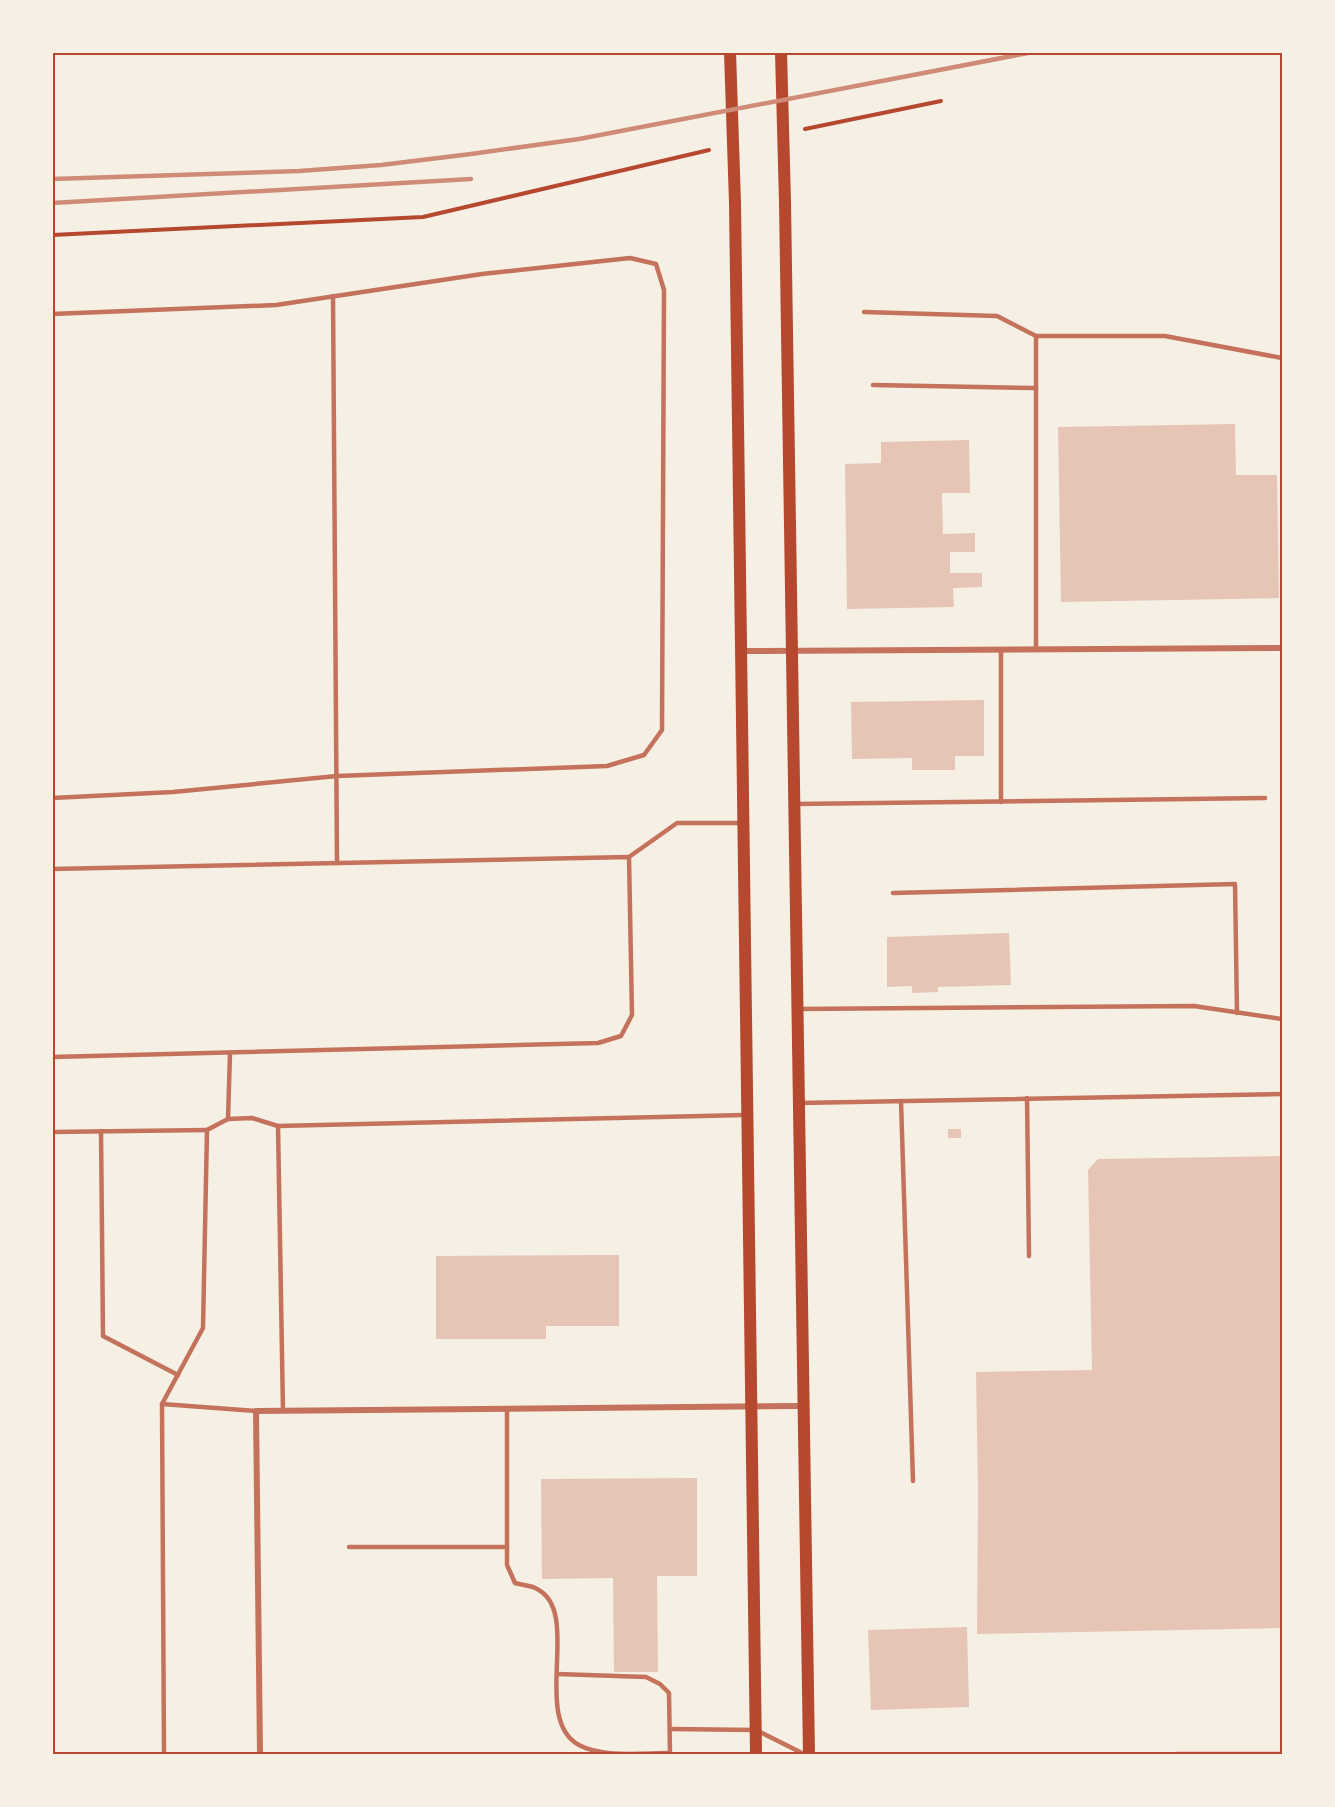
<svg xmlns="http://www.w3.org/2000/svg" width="1335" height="1807" font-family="'IBM Plex Serif',serif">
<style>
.building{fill:#e6c5b7}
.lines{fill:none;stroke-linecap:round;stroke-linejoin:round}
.path{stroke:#b5482f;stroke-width:4}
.service{stroke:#c5725c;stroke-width:4.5}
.minor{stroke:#c5725c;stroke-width:6}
.secondary{stroke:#b5482f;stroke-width:12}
.rail{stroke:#cf8b77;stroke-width:4.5}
.neatline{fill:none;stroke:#b5482f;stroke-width:2}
</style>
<rect width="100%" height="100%" fill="#f6efe4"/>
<!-- building -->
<g class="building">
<path d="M1235 424 1236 475H1277L1279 598 1061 602 1058 427Z"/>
<path d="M969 440 970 493H942L943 534 975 533V552H950V573H982V587L953 588 954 607 847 609 845 464 881 463V442Z"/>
<path d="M984 700V756H955V770H912V758L852 759 851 702Z"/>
<path d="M1009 933 1011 985 938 987V992L912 993V986L887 987V937Z"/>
<rect x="948" y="1129" width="13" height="9"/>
<path d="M1282 1156V1628L977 1634 978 1494 976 1372 1092 1370 1088 1170 1098 1159Z"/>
<path d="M619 1255V1326H546V1339H436V1256Z"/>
<path d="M697 1478V1576H657L658 1672H614L613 1578 542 1579 541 1479Z"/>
<path d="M967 1627 969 1707 871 1710 868 1630Z"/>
</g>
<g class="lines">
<!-- path -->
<g class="path">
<path d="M805 129 941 101"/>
<path d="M52 235 423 217 709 150"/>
</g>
<!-- service -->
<g class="service">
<path d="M333 296 337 863"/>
<path d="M864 312 997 316 1036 336"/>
<path d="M52 314 276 305 482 274 630 258 656 264 664 290 662 730 644 755 607 766 337 776 173 792 52 798"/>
<path d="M873 385 1036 388"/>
<path d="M1001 650V802"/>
<path d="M1036 650V336H1165L1282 358"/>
<path d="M795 804 1265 798"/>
<path d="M629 857 677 823H741"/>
<path d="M52 869 629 857 632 1015 621 1036 598 1043 52 1057"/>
<path d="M893 893 1235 884 1237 1013"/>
<path d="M798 1009 1194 1006 1282 1019"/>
<path d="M1027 1098 1029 1256"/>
<path d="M901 1101 913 1481"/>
<path d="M799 1103 1282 1094"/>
<path d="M228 1119 252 1118 278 1126 745 1115"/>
<path d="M278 1126 283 1411"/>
<path d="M101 1131 103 1336 178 1375"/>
<path d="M52 1132 207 1130"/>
<path d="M162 1404 256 1411"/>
<path d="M507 1409V1565L515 1583C521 1585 531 1585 537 1589 583 1612 530 1718 579 1745 602 1758 643 1753 670 1753"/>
<path d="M349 1547H507"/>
<path d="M557 1674 646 1677 660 1684 669 1693 670 1754"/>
<path d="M670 1729 756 1730 804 1754"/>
<path d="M164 1754 162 1404 203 1328 207 1130 228 1119 230 1053"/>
<path d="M1176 1754H1282"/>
</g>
<!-- minor -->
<g class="minor">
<path d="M742 651 1282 648"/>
<path d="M260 1754 256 1411 803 1406"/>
</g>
<!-- secondary -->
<g class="secondary">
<path d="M730 52 735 203 756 1754"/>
<path d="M781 52 785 202 809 1754"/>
</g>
<!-- rail -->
<g class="rail">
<path d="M52 179 299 171 381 165 471 154 579 139 1033 52"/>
<path d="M52 203 471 179"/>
</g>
</g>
<!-- border -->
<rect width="1335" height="1807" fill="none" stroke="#f6efe4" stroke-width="108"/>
<rect x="54" y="54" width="1227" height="1699" class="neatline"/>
</svg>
